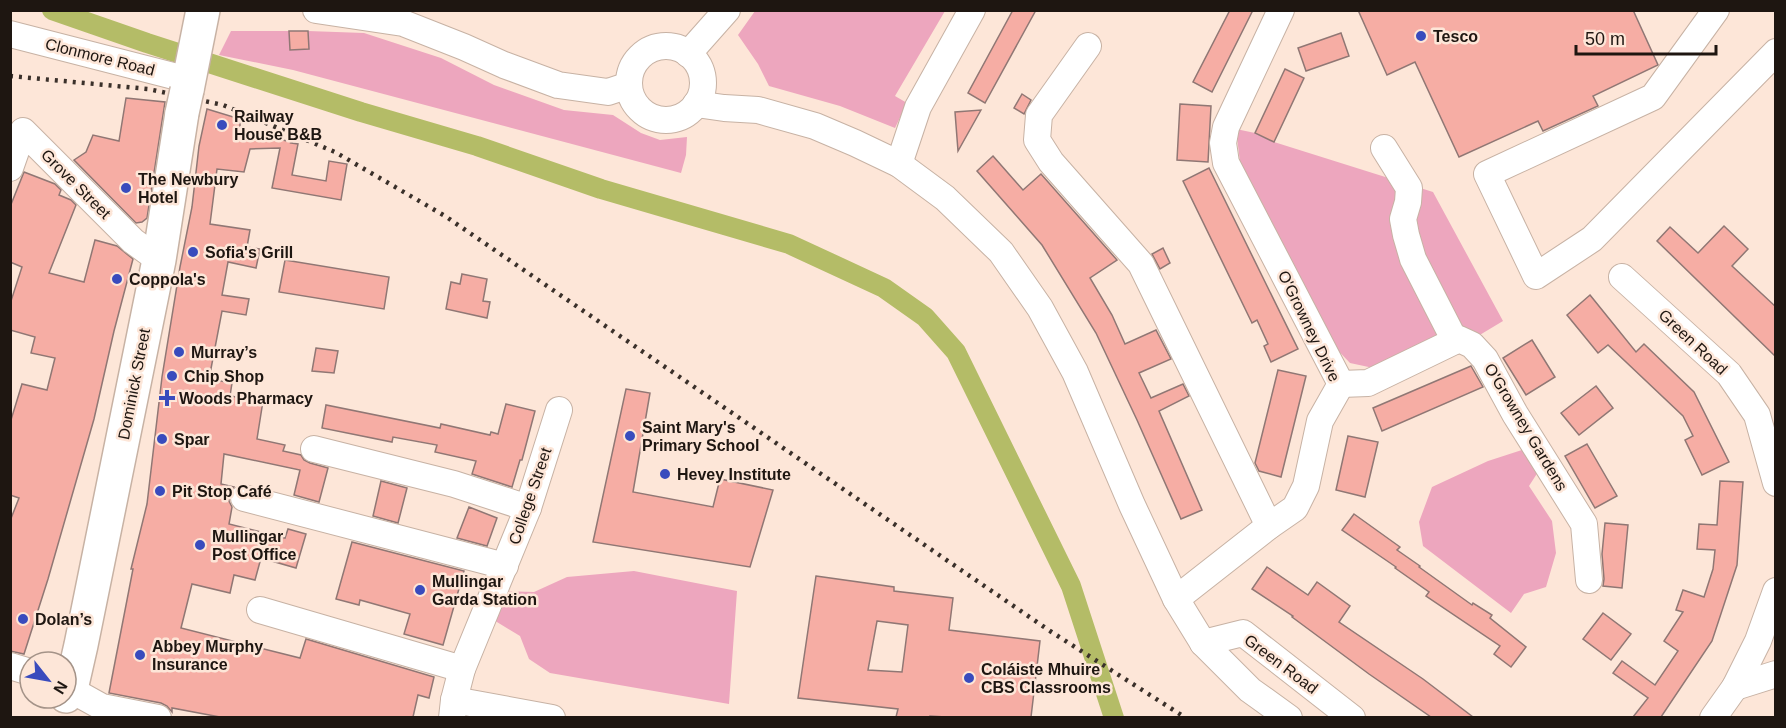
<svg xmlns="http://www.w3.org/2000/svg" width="1786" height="728" font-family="Arial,sans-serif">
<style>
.green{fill:#eda6be}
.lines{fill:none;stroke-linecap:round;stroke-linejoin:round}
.canal{stroke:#b4bc67;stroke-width:20}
.building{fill:#f6ada4;stroke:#907774;stroke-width:1.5;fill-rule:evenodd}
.minor-casing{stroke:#c7b2a4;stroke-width:28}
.major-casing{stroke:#c7b2a4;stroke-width:36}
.minor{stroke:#fff;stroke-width:26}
.major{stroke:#fff;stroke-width:33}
.rail{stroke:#3a302a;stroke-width:4.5;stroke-dasharray:3 6;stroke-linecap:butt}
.major-bridge-casing{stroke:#c7b2a4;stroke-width:36;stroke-linecap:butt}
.major-bridge{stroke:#fff;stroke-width:33}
.poi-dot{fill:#394bbd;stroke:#fde6d8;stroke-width:2}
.labels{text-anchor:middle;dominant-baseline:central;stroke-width:5;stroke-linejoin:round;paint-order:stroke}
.poi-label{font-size:16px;font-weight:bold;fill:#1e1611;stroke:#fde6d8;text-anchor:start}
.street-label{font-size:16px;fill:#1e1611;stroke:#fde6d8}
</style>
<rect width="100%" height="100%" fill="#fde6d8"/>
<!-- green -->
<g class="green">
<path d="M755 11H945L895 96 907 103 895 128 840 106 769 86 758 64 738 35Z"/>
<path d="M231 31H289L290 50 309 49 308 31 364 33 441 58 494 85 564 110 613 115 641 133 660 140 687 137 686 155 681 173 293 70 219 55Z"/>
<path d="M1236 129 1255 133 1274 142 1433 192 1503 321 1473 339 1378 369 1350 363 1328 340 1241 170Z"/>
<path d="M1525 449 1538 472 1529 486 1552 521 1556 553 1546 587 1524 594 1511 613 1423 546 1419 522 1432 487 1488 461Z"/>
<path d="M634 571 737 591 729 704 550 673 529 659 520 636 492 619 502 591 534 592 567 577Z"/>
</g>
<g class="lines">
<!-- canal -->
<path class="canal" d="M52 10 147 43 361 112 477 146 601 189 789 244 884 288 925 317 956 352 1071 586 1114 718"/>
</g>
<!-- building -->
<g class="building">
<path d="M1013 10H1036L985 103 968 93Z"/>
<path d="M1230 10H1253L1212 92 1193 82Z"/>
<path d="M1358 10H1633L1658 65 1593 96 1598 106 1543 131 1538 121 1459 157 1415 62 1387 75Z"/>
<path d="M289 31H308L309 49 290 50Z"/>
<path d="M1341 33 1349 56 1306 71 1298 48Z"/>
<path d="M1285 69 1304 78 1274 142 1255 133Z"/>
<path d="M1022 94 1031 100 1024 114 1014 108Z"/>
<path d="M126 98 165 102 147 218 142 222 136 223 74 160 86 152 93 135 119 141Z"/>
<path d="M1180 104 1211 106 1208 162 1177 160Z"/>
<path d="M207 109 240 119V131L292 142 291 143 298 144 292 175 326 181 329 161 347 164 341 200 272 188 280 148 250 149 244 172 217 169 210 224 250 230 247 247 260 249 256 268 228 262 222 295 249 299 246 315 222 311 209 379 232 383 230 396 263 401 257 439 285 445 283 451 301 455 304 460 310 463 328 468 319 502 294 495 300 470 224 454 221 484 234 487 229 495V501L232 507 229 524 285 538 288 529 306 534 296 568 261 558 255 580 234 575 230 593 192 584 181 628 300 658 306 639 434 677 429 698 418 695 413 717H220L172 708V712L167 706 161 703 109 693 133 569H131L147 504 162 377 180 267 192 207 199 146Z"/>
<path d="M981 110 958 151 955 112Z"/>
<path d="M993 156 1023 190 1041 174 1117 260 1090 278 1112 315 1125 344 1156 330 1171 359 1139 373 1151 398 1183 384 1189 396 1159 411 1202 510 1181 519 1137 420 1096 333 1042 245 977 171Z"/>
<path d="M1209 168 1298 349 1271 362 1264 346 1268 344 1257 320 1252 323 1183 181Z"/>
<path d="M24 172 55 184 61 190 59 195 71 200 76 205 49 273 84 282 95 240 117 246 133 259 114 331 94 419 48 579 24 654 10 651V521L19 498 10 495V423L22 384 47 390 55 358 31 353 35 337 10 330V304L22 267 10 262V207Z"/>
<path d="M1724 226 1748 249 1732 266 1776 307V357L1657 241 1670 227 1698 253Z"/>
<path d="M1163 248 1170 263 1160 269 1152 254Z"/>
<path d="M285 260 389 277 384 309 279 292Z"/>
<path d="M462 274 487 279 483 301 490 302 487 318 446 309 451 282 460 284Z"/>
<path d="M1590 295 1636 352 1644 344 1694 392 1729 462 1702 475 1685 440 1693 436 1683 416 1608 345 1598 353 1567 315Z"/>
<path d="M1532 340 1555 377 1526 395 1503 358Z"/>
<path d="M316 348 338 351 334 373 312 371Z"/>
<path d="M1471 366 1483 387 1382 431 1373 408Z"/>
<path d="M1278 370 1306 376 1281 477 1259 471 1255 463Z"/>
<path d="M1596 386 1613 408 1579 435 1561 413Z"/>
<path d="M626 389 650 393 633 492 713 507 720 479 773 490 750 567 593 542Z"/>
<path d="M506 404 535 411 522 460H520L512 487 472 474 476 461 435 452 437 445 393 437 392 442 322 428 326 405 440 428 441 424 490 435 491 432 498 434Z"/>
<path d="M1348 436 1378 442 1365 497 1336 490Z"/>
<path d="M1587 444 1617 496 1595 508 1565 456Z"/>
<path d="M381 481 407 488 398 523 373 516Z"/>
<path d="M1720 481 1743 482 1737 565 1712 641 1661 717H1633L1648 698 1613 673 1622 661 1655 685 1678 651 1664 641 1683 612 1676 610 1683 590 1704 597 1713 569 1715 550 1697 549 1699 524 1717 525Z"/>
<path d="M469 507 497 518 487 546 457 538Z"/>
<path d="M1354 514 1400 547 1397 550 1420 566 1419 567 1472 605 1473 603 1492 615 1490 618 1526 647 1511 667 1494 654 1500 646 1426 596 1429 592 1395 568 1396 567 1342 530Z"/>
<path d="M1605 523 1628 525 1622 588 1603 586 1604 579 1602 554Z"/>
<path d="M352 542 464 571 443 645 404 634 410 614 360 600 359 605 336 599Z"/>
<path d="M1267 567 1308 595 1317 582 1350 606 1339 622 1423 679 1473 717H1431L1369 674 1292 617 1293 616 1252 589Z"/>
<path d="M816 576 894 587V591L953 598 949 630 1040 641 1031 717H946L930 716V717H896L898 709 798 698ZM877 621 908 625 902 672 868 670Z"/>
<path d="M1603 613 1631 634 1611 660 1583 639Z"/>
</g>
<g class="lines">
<defs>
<g id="minor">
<path d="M316 10 403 23 464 47 504 65 558 85 608 92 629 85"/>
<path d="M1281 10 1226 127 1223 143 1226 163 1341 384"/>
<path d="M1716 10 1653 97 1487 174 1536 276 1592 239 1776 52"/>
<path d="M10 34 189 80"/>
<path d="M1088 46 1039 115 1037 140 1051 162 1141 264 1269 526"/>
<circle cx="666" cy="83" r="37"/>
<path d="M688 54 727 10"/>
<path d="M696 104 724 108 758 110 815 126 855 143 899 164 945 198 1001 252 1040 308 1075 372 1132 505 1176 599 1203 643 1250 690 1289 718"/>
<path d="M1384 148 1409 188 1408 202 1403 219 1406 235 1413 259 1455 341"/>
<path d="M899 164 918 107 972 10"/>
<path d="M10 168 23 131 133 241 159 260"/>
<path d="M1622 277 1729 374 1757 415 1776 483"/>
<path d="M1341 384 1368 383 1459 339 1472 345 1485 359 1515 414 1584 524 1589 580"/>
<path d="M314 449 454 484 528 508"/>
<path d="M244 498 505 566"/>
<path d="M1176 599 1269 526 1295 508 1306 486 1320 421 1341 384"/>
<path d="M260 610 462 669"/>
<path d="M1203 643 1243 633 1352 718"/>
<path d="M10 666 30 672"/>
<path d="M66 687 102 707 158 718"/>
<path d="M1735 687 1776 674"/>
<path d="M454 700 552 718"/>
<path d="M452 718 454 700 462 669 528 508 559 410"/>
<path d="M1713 718 1735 687 1758 641 1776 591"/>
</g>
<g id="major">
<path d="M187 90 203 10"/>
<path d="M66 696 71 689 81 645 159 260 182 113"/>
</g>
</defs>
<!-- minor casing -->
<use href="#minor" class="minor-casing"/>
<!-- major casing -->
<use href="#major" class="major-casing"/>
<!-- minor -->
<use href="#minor" class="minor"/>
<!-- major -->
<use href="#major" class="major"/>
<!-- rail -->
<path class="rail" d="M10 76 148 89 223 105 335 152 445 216 1050 631 1186 718"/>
<defs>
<path id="major-bridge" d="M182 113 187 90"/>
</defs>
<!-- major-bridge casing -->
<use href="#major-bridge" class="major-bridge-casing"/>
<!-- major-bridge -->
<use href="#major-bridge" class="major-bridge"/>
</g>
<!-- markers -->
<g class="poi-dot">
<circle cx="1421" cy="36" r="6"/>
<circle cx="222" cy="125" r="6"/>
<circle cx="126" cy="188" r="6"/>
<circle cx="193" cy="252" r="6"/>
<circle cx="117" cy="279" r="6"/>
<circle cx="179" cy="352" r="6"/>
<circle cx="172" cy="376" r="6"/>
<path d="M164 389h6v6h6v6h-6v6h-6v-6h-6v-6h6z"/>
<circle cx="630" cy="436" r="6"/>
<circle cx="162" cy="439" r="6"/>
<circle cx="665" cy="474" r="6"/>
<circle cx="160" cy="491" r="6"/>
<circle cx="200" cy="545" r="6"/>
<circle cx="420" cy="590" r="6"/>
<circle cx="23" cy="619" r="6"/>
<circle cx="140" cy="655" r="6"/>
<circle cx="969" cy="678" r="6"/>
</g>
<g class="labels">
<!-- poi labels -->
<g class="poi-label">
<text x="1433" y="36">Tesco</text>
<text x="234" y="116">Railway<tspan x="234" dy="18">House B&amp;B</tspan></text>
<text x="138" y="179">The Newbury<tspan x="138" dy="18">Hotel</tspan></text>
<text x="205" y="252">Sofia's Grill</text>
<text x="129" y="279">Coppola's</text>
<text x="191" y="352">Murray’s</text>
<text x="184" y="376">Chip Shop</text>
<text x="179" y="398">Woods Pharmacy</text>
<text x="642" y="427">Saint Mary's<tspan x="642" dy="18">Primary School</tspan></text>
<text x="174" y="439">Spar</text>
<text x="677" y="474">Hevey Institute</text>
<text x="172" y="491">Pit Stop Café</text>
<text x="212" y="536">Mullingar<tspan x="212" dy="18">Post Office</tspan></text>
<text x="432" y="581">Mullingar<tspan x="432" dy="18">Garda Station</tspan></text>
<text x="35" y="619">Dolan’s</text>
<text x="152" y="646">Abbey Murphy<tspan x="152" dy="18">Insurance</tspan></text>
<text x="981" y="669">Coláiste Mhuire<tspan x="981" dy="18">CBS Classrooms</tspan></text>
</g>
<!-- street labels -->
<g class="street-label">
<text transform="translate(100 57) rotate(14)">Clonmore Road</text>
<text transform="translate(76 184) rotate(45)">Grove Street</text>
<text transform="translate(1309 326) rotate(64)">O'Growney Drive</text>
<text transform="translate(1693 342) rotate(43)">Green Road</text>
<text transform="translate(134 384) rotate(-79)">Dominick Street</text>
<text transform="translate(1526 427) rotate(59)">O'Growney Gardens</text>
<text transform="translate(530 496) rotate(-71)">College Street</text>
<text transform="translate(1281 664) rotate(37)">Green Road</text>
</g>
</g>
<!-- border -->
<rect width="1786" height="728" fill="none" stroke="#1e1611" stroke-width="24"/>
<!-- north arrow -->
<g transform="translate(48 680) rotate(121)"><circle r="28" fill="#fde6d8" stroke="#a49388" stroke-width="1.5"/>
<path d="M0-4.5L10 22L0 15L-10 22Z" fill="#394bbd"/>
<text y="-9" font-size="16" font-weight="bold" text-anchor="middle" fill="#1e1611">N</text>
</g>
<!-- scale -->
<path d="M1576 45v9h140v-9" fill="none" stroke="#1e1611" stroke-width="3"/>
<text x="1585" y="45" font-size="18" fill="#1e1611" stroke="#fde6d8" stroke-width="4.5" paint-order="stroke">50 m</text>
</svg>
